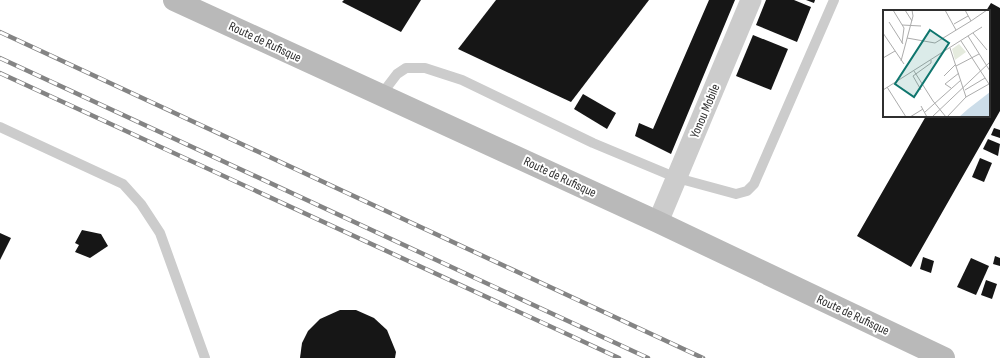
<svg xmlns="http://www.w3.org/2000/svg" width="1000" height="358" font-family="'Sofia Sans Condensed',sans-serif">
<style>
.building{fill:#161616}
.lines{fill:none;stroke-linecap:round;stroke-linejoin:round}
.lane{stroke:#ccc;stroke-width:10}
.street{stroke:#ccc;stroke-width:21}
.secondary{stroke:#b9b9b9;stroke-width:22}
.rail-casing{stroke:#848484;stroke-width:4.5}
.rail{stroke:#fff;stroke-width:3;stroke-dasharray:9;stroke-linecap:butt}
.labels{text-anchor:middle;dominant-baseline:central;stroke-width:4;stroke-linejoin:round;paint-order:stroke}
.street-label{font-size:13px;fill:#2f2f2f;stroke:#fff}
.inset-road{fill:none;stroke:#acacac;stroke-width:1}
.view{fill:#0f766e;fill-opacity:0.15;stroke:#0f766e;stroke-width:2}
.inset-edge{fill:none;stroke:#2f2f2f;stroke-width:2}
</style>
<rect width="100%" height="100%" fill="#fff"/>
<!-- building -->
<g class="building">
<path d="M344 0H421L401 32 342 2Z"/>
<path d="M496 0H649L571 102 458 49Z"/>
<path d="M709 0H735L671 154 635 136 639 123 653 129Z"/>
<path d="M766 0H794L811 7 797 42 756 25Z"/>
<path d="M806 0H815L814 3Z"/>
<path d="M991 3 1000 8V111L911 267 857 236 926 116H989V11H986Z"/>
<path d="M753 35 788 49 771 90 736 76Z"/>
<path d="M583 94 616 113 607 129 574 109Z"/>
<path d="M994 128 1000 130V138L991 135Z"/>
<path d="M988 139 1000 144 998 156 983 149Z"/>
<path d="M980 158 992 163 984 182 972 177Z"/>
<path d="M82 230 101 234 108 246 90 258 75 252 79 245 75 243Z"/>
<path d="M0 233 11 238 0 260Z"/>
<path d="M995 256 1000 258V266L993 264Z"/>
<path d="M923 257 934 261 931 273 920 269Z"/>
<path d="M971 258 989 266 976 295 957 287Z"/>
<path d="M986 280 997 284 992 299 981 295Z"/>
<path d="M340 310H356L374 318 387 330 396 352 395 358H300L302 343 308 331 320 319Z"/>
</g>
<g class="lines">
<!-- lane -->
<g class="lane">
<path d="M381 95 397 74 406 68H425L462 80 593 143 677 178 736 194 747 191 754 184 834 0"/>
<path d="M0 127 123 184 141 204 160 233 205 358"/>
</g>
<!-- street -->
<path class="street" d="M658 222 751 0"/>
<!-- secondary -->
<path class="secondary" d="M174 0 658 222 944 358"/>
<defs>
<g id="rail">
<path d="M0 32 703 358"/>
<path d="M0 58 648 358"/>
<path d="M0 73 619 358"/>
</g>
</defs>
<!-- rail casing -->
<use href="#rail" class="rail-casing"/>
<!-- rail -->
<use href="#rail" class="rail"/>
</g>
<g class="labels">
<!-- street labels -->
<g class="street-label">
<text transform="translate(265 42) rotate(25)">Route de Rufisque</text>
<text transform="translate(705 111) rotate(-67)">Yonou Mobile</text>
<text transform="translate(560 177) rotate(25)">Route de Rufisque</text>
<text transform="translate(853 315) rotate(25)">Route de Rufisque</text>
</g>
</g>
<!-- overview -->
<g transform="translate(883 10)">
<rect width="107" height="107" fill="#fff"/>
<path d="M76 34 83 42 72 50 69 39Z" fill="#e5ebde"/>
<path d="M107 82V107H76L85 99Z" fill="#ccdde9"/>
<path class="inset-road" d="M10 0 21 18 19 33M22 0 29 11M62 0 73 20M82 0 88 11 104 0M6 12 20 34M71 14 85 6M19 15 38 16M0 23 21 54M90 23 104 40M85 26 107 61M24 28 52 33 88 11M78 31 106 74M0 48 12 41M18 51 30 6 29 0M73 56 96 44M31 61 50 91 63 107M61 66 73 54M4 77 23 107M68 78 62 74 76 63M0 80 99 17M38 80 30 66 48 53V50M82 80 102 68M83 87 106 74M38 96 44 107M42 102 78 70M27 107 40 99M49 107 107 52M64 107 83 87 67 38"/>
<path class="view" d="M47 20 66 33 31 87 12 74Z"/>
<rect width="107" height="107" class="inset-edge"/>
</g>
</svg>
